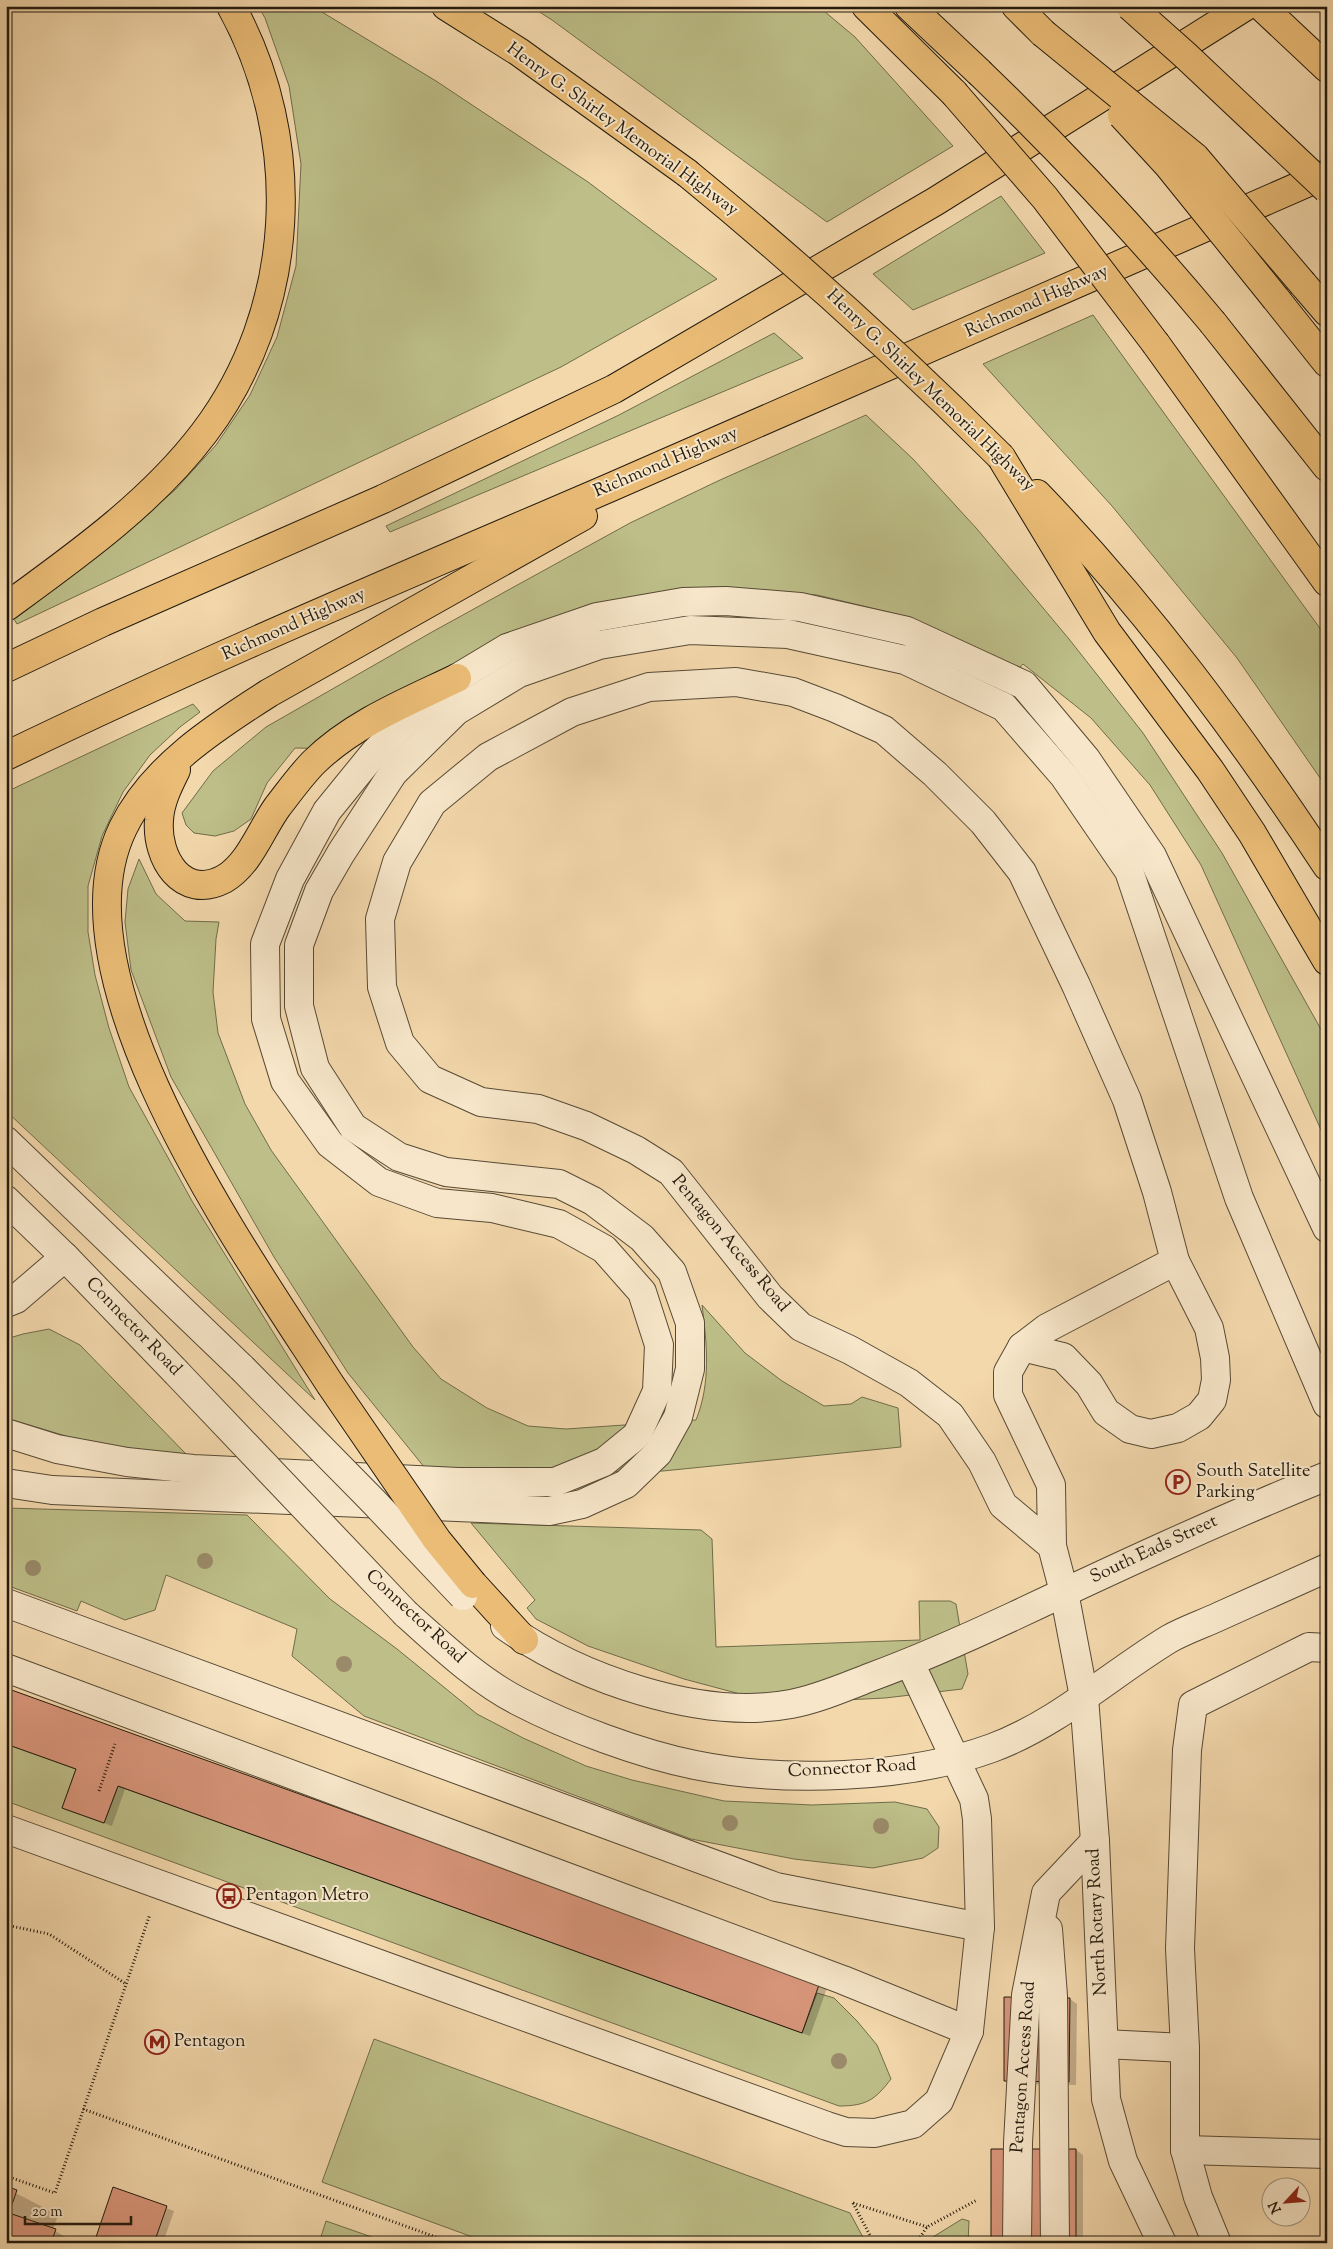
<svg xmlns="http://www.w3.org/2000/svg" width="1333" height="2249" font-family="'Sorts Mill Goudy',serif">
<style>
.green{fill:#bdbe88;stroke:#706c4a}
.shadow{fill:#0003}
.building{fill:#d9967b;stroke:#231a0d}
.lines{fill:none;stroke-linecap:round;stroke-linejoin:round}
.minor-casing{stroke:#574a35;stroke-width:30}
.highway-casing{stroke:#231a0d;stroke-width:30}
.path{stroke:#231a0d;stroke-width:3;stroke-dasharray:1 2.5;stroke-linecap:butt}
.minor{stroke:#f7e6c9;stroke-width:28}
.highway{stroke:#eabc76;stroke-width:28}
.minor-bridge-casing{stroke:#574a35;stroke-width:30;stroke-linecap:butt}
.highway-bridge-casing{stroke:#231a0d;stroke-width:30;stroke-linecap:butt}
.minor-bridge{stroke:#f7e6c9;stroke-width:28}
.highway-bridge{stroke:#eabc76;stroke-width:28}
.tree{fill:#9a8a69}
.labels{text-anchor:middle;dominant-baseline:central;stroke-width:4;stroke-linejoin:round;paint-order:stroke}
.street-label{font-size:18px;fill:#231a0d;stroke:#f7e6c9}
.poi-label{font-size:18px;fill:#231a0d;stroke:#f7e6c9;text-anchor:start}
</style>
<rect width="100%" height="100%" fill="#f3d8ac"/>
<filter id="stains"><feTurbulence type="fractalNoise" baseFrequency=".004" numOctaves="4"/><feColorMatrix values="0 0 0 0 .2 0 0 0 0 .09 0 0 0 0 .02 0 0 0 .5 -.17"/></filter>
<radialGradient id="worn" r=".72"><stop offset=".6" stop-color="#630" stop-opacity="0"/><stop offset="1" stop-color="#630" stop-opacity=".3"/></radialGradient>
<!-- green -->
<g class="green">
<path d="M258 6H312L436 81 588 182 717 279 561 367 17 624 12 616 99 555 175 490 216 445 250 395 277 337 296 266 301 164 289 86 265 18Z"/>
<path d="M530 6H818L855 37 953 146 827 222 552 20Z"/>
<path d="M1001 196 1045 253 913 310 873 274Z"/>
<path d="M1093 315 1327 638V788L1237 658 1112 506 983 364Z"/>
<path d="M774 333 803 358 390 532 386 526 619 415Z"/>
<path d="M866 415 913 459 977 529 1069 639 1143 733 1222 853 1327 1040V1143L1201 865 1150 785 1091 718 1023 664 1013 675 944 636 888 612 817 595 712 587 618 600 525 628 452 665 347 749 295 748 267 783 251 819 234 831 215 836 194 833 186 825 182 813 213 771 266 727 432 632 630 523 720 480Z"/>
<path d="M193 704 200 712 180 727 150 755 123 792 102 836 88 886V932L95 975 109 1028 129 1087 192 1201 315 1400 6 1111V792Z"/>
<path d="M139 859 156 894 185 921 219 922 216 939 213 992 218 1033 245 1104 271 1150 413 1347 441 1379 487 1408 528 1426 566 1429 696 1420C711 1383 707 1344 702 1305L745 1353 782 1381 824 1406 851 1404 862 1397 898 1408 901 1447 663 1471 429 1473 348 1373 274 1257 171 1077 131 970 125 922 128 889Z"/>
<path d="M49 1329 80 1345 186 1454 109 1449 6 1418V1339L23 1334Z"/>
<path d="M6 1508 247 1515 330 1599 397 1649 477 1714 523 1738 586 1766 632 1780 724 1801 812 1805 895 1802 927 1809 939 1827 938 1848 923 1858 873 1868 794 1859 691 1839 364 1716 292 1656 297 1629 166 1575 155 1610 125 1620 81 1601 77 1611 6 1585Z"/>
<path d="M471 1523 701 1530 712 1539 716 1647 920 1640 919 1601H950L956 1604 968 1674 962 1689 885 1698 844 1700 740 1694 684 1679 588 1646 536 1619 527 1608 535 1600Z"/>
<path d="M6 1744 76 1769 62 1808 104 1823 118 1786 802 2033 817 1993 834 1998 857 2021 877 2045 891 2079C875 2100 866 2106 839 2106L6 1801Z"/>
<path d="M374 2039 850 2213 866 2243H489L322 2182Z"/>
<path d="M962 2219 969 2221 968 2243H932L933 2237Z"/>
<path d="M326 2221 389 2243H319Z"/>
</g>
<!-- shadow -->
<g class="shadow">
<path d="M6 1689 827 1988 810 2036 125 1789 112 1826 71 1811 63 1807 77 1770 6 1744Z"/>
<path d="M1070 1999 1077 2004 1076 2085 1012 2084 1005 2080Z"/>
<path d="M1076 2150 1083 2155V2242L1105 2243H992Z"/>
<path d="M6 2188 58 2215 53 2230 77 2243H6Z"/>
<path d="M114 2189 174 2211 163 2243H95Z"/>
</g>
<!-- building -->
<g class="building">
<path d="M6 1688 820 1982 802 2033 118 1786 104 1823 62 1808 76 1769 6 1744Z"/>
<path d="M1004 1997 1070 1998 1069 2082 1004 2081Z"/>
<path d="M991 2149H1076V2241L1105 2243H991Z"/>
<path d="M6 2186 17 2190 9 2213 56 2229 51 2243H6Z"/>
<path d="M113 2187 167 2206 154 2243H94Z"/>
</g>
<g class="lines">
<defs>
<g id="minor">
<path d="M6 1141 242 1368"/>
<path d="M6 1200 65 1257 175 1371"/>
<path d="M6 1303 16 1299 65 1257"/>
<path d="M1022 1347 1063 1357 1089 1384 1106 1412 1130 1429 1151 1434 1178 1428 1199 1416 1212 1400 1216 1380 1215 1358 1209 1328 1175 1261"/>
<path d="M6 1433 57 1449 127 1462 193 1469 458 1482H555L604 1462 637 1435 657 1391 659 1345 642 1292 604 1249 559 1224 492 1208 437 1203 379 1182 330 1144 285 1081 266 1019 265 944 290 879 327 811 375 752 424 704 457 678 507 648 597 617 683 602 726 601 800 607 907 631 1024 685 1086 759 1152 856 1327 1228"/>
<path d="M6 1483 52 1490 549 1511 582 1504 626 1484 658 1453 678 1417 690 1369V1323L672 1272 642 1238 593 1201 559 1184 446 1172 399 1157 353 1127 315 1068 299 1006V945L319 891 341 853 393 773 456 711 519 673 599 645 690 630 788 634 905 660 1004 707 1064 776 1129 871 1239 1198 1327 1404"/>
<path d="M1052 1546 1003 1505 982 1462 950 1415 909 1383 850 1350 801 1327 770 1297 671 1172 636 1150 586 1126 538 1109 481 1102 430 1079 400 1043 382 987 380 919 397 862 432 803 488 757 572 712 649 687 736 682 793 692 835 708 884 730 935 774 983 822 1022 872 1076 985 1127 1100 1157 1192 1175 1261 1047 1328 1022 1347 1008 1372V1395L1051 1485 1052 1546 1064 1592 1084 1697 1095 1841 1106 2099 1123 2161 1162 2243"/>
<path d="M6 1603 776 1887 980 1927"/>
<path d="M406 1614C441 1645 476 1679 518 1701 568 1727 640 1754 695 1765 783 1783 907 1779 992 1748 1057 1724 1110 1675 1169 1639 1185 1630 1203 1624 1220 1616 1256 1600 1291 1584 1327 1568"/>
<path d="M505 1626C579 1678 700 1721 791 1704 818 1699 845 1687 871 1677 920 1659 967 1638 1014 1616 1118 1567 1221 1519 1327 1476"/>
<path d="M6 1668 843 1980 969 2031"/>
<path d="M6 1829 827 2126 846 2132 875 2133 913 2124 939 2101 969 2031 980 1927 977 1819 974 1799 910 1663"/>
<path d="M1048 1929 1053 1996 1055 2243"/>
<path d="M1104 2044 1185 2048"/>
<path d="M1185 2150 1327 2154"/>
<path d="M1216 2241 1198 2197 1185 2150V2048L1180 1949 1187 1750 1193 1705 1309 1647 1327 1648"/>
<path d="M1017 2243 1018 2143 1026 1995 1046 1893 1095 1841"/>
</g>
<g id="highway">
<path d="M446 6 519 52 687 173"/>
<path d="M866 6 954 93"/>
<path d="M909 6 979 72"/>
<path d="M1016 6 1043 33"/>
<path d="M1261 6 1327 68"/>
<path d="M1303 284 1327 312"/>
<path d="M1276 299 1327 363"/>
<path d="M1213 323 1327 467"/>
<path d="M1156 344 1327 582"/>
<path d="M1001 457 1107 632 1210 770 1252 833 1327 961"/>
<path d="M1037 494C1146 607 1240 734 1327 866"/>
<path d="M6 607C76 556 151 503 204 433 297 310 305 140 231 6"/>
<path d="M6 668 103 622 383 499 614 389 936 201 1246 6"/>
<path d="M6 756C204 660 407 575 609 488 849 384 1088 279 1327 174"/>
<path d="M176 770C168 786 160 802 159 820 156 858 182 901 224 879 250 864 261 829 278 806 289 792 301 775 314 762 354 723 407 702 457 678"/>
<path d="M330 1384C249 1258 49 980 123 828 152 768 214 728 269 693L583 516"/>
<path d="M473 1584 524 1640"/>
</g>
</defs>
<!-- minor casing -->
<use href="#minor" class="minor-casing"/>
<!-- highway casing -->
<use href="#highway" class="highway-casing"/>
<!-- path -->
<g class="path">
<path d="M99 1791 115 1744"/>
<path d="M6 1925 49 1934 126 1984"/>
<path d="M83 2109 452 2243"/>
<path d="M6 2176 55 2193 150 1914"/>
<path d="M853 2203 927 2227"/>
<path d="M853 2203 874 2243"/>
<path d="M916 2243 927 2227 977 2200"/>
</g>
<!-- minor -->
<use href="#minor" class="minor"/>
<!-- highway -->
<use href="#highway" class="highway"/>
<defs>
<g id="minor-bridge">
<path d="M242 1368 373 1501 463 1596"/>
<path d="M175 1371 406 1614"/>
</g>
<g id="highway-bridge">
<path d="M1130 6 1185 55 1327 189"/>
<path d="M1043 33 1195 157 1303 284"/>
<path d="M979 72C1062 152 1140 235 1213 323"/>
<path d="M954 93 1045 198 1156 344"/>
<path d="M1122 115 1168 165 1276 299"/>
<path d="M687 173C797 263 901 357 1001 457"/>
<path d="M330 1384 437 1540 473 1584"/>
</g>
</defs>
<!-- minor-bridge casing -->
<use href="#minor-bridge" class="minor-bridge-casing"/>
<!-- highway-bridge casing -->
<use href="#highway-bridge" class="highway-bridge-casing"/>
<!-- minor-bridge -->
<use href="#minor-bridge" class="minor-bridge"/>
<!-- highway-bridge -->
<use href="#highway-bridge" class="highway-bridge"/>
</g>
<!-- trees -->
<g class="tree">
<circle cx="205" cy="1561" r="8"/>
<circle cx="33" cy="1568" r="8"/>
<circle cx="344" cy="1664" r="8"/>
<circle cx="730" cy="1823" r="8"/>
<circle cx="881" cy="1826" r="8"/>
<circle cx="839" cy="2061" r="8"/>
</g>
<!-- icons -->
<defs>
<symbol id="parking-ring" viewBox="-11 -11 22 22"><circle r="9.5" fill="#f7e6c9" stroke="#8f2418" stroke-width="1.5"/><path d="M-3.5-5.5H1a3.5 3.5 0 0 1 0 7H-1V5.5H-3.5ZM-1-3.4V-.6H.8a1.4 1.4 0 0 0 0-2.8Z" fill="#8f2418"/></symbol>
<symbol id="bus-ring" viewBox="-11 -11 22 22"><circle r="9.5" fill="#f7e6c9" stroke="#8f2418" stroke-width="1.5"/><path d="M-5-6H5V4H4V6H2V4H-2V6H-4V4H-5ZM-3.5-4V0h7V-4ZM-3.5 1.2v1.5H-2V1.2ZM2 1.2v1.5H3.5V1.2Z" fill="#8f2418"/></symbol>
<symbol id="metro-ring" viewBox="-11 -11 22 22"><circle r="9.5" fill="#f7e6c9" stroke="#8f2418" stroke-width="1.5"/><path d="M-5.5 5V-5H-3L0 0L3-5H5.5V5H3V-.5L0 4L-3-.5V5Z" fill="#8f2418"/></symbol>
</defs>
<g fill-rule="evenodd">
<use href="#parking-ring" x="1164" y="1468" width="28" height="28"/>
<use href="#bus-ring" x="215" y="1882" width="28" height="28"/>
<use href="#metro-ring" x="143" y="2028" width="28" height="28"/>
</g>
<g class="labels">
<!-- street labels -->
<g class="street-label">
<text transform="translate(622 130) rotate(36)">Henry G. Shirley Memorial Highway</text>
<text transform="translate(1037 302) rotate(-24)">Richmond Highway</text>
<text transform="translate(930 391) rotate(44)">Henry G. Shirley Memorial Highway</text>
<text transform="translate(666 463) rotate(-23)">Richmond Highway</text>
<text transform="translate(294 625) rotate(-24)">Richmond Highway</text>
<text transform="translate(730 1244) rotate(50)">Pentagon Access Road</text>
<text transform="translate(133 1327) rotate(46)">Connector Road</text>
<text transform="translate(1154 1550) rotate(-25)">South Eads Street</text>
<text transform="translate(415 1617) rotate(43)">Connector Road</text>
<text transform="translate(852 1769) rotate(-3)">Connector Road</text>
<text transform="translate(1098 1922) rotate(-93)">North Rotary Road</text>
<text transform="translate(1024 2067) rotate(-86)">Pentagon Access Road</text>
</g>
<!-- poi labels -->
<g class="poi-label">
<text x="1196" y="1472">South Satellite<tspan x="1196" dy="21">Parking</tspan></text>
<text x="246" y="1896">Pentagon Metro</text>
<text x="174" y="2042">Pentagon</text>
</g>
</g>
<!-- margin -->
<rect width="1333" height="2249" fill="none" stroke="#f3d8ac" stroke-width="25"/>
<rect x="8" y="8" width="1318" height="2234" fill="none" stroke="#231a0d" stroke-width="2.5"/>
<rect x="12" y="12" width="1308" height="2224" fill="none" stroke="#231a0d"/>
<!-- north arrow -->
<g transform="translate(1286 2202) rotate(244)"><circle r="24" fill="#f7e6c9" stroke="#a2947e"/>
<path d="M0-4L9 19L0 12L-9 19Z" fill="#8f2418"/>
<text y="-8" font-size="14" font-weight="bold" text-anchor="middle" fill="#231a0d">N</text>
</g>
<!-- scale -->
<path d="M25 2216v8h106v-8" fill="none" stroke="#231a0d" stroke-width="2.5"/>
<text x="32" y="2216" font-size="15" fill="#231a0d" stroke="#f7e6c9" stroke-width="4" paint-order="stroke">20 m</text>
<rect width="100%" height="100%" filter="url(#stains)"/>
<rect width="100%" height="100%" fill="url(#worn)"/>
</svg>
